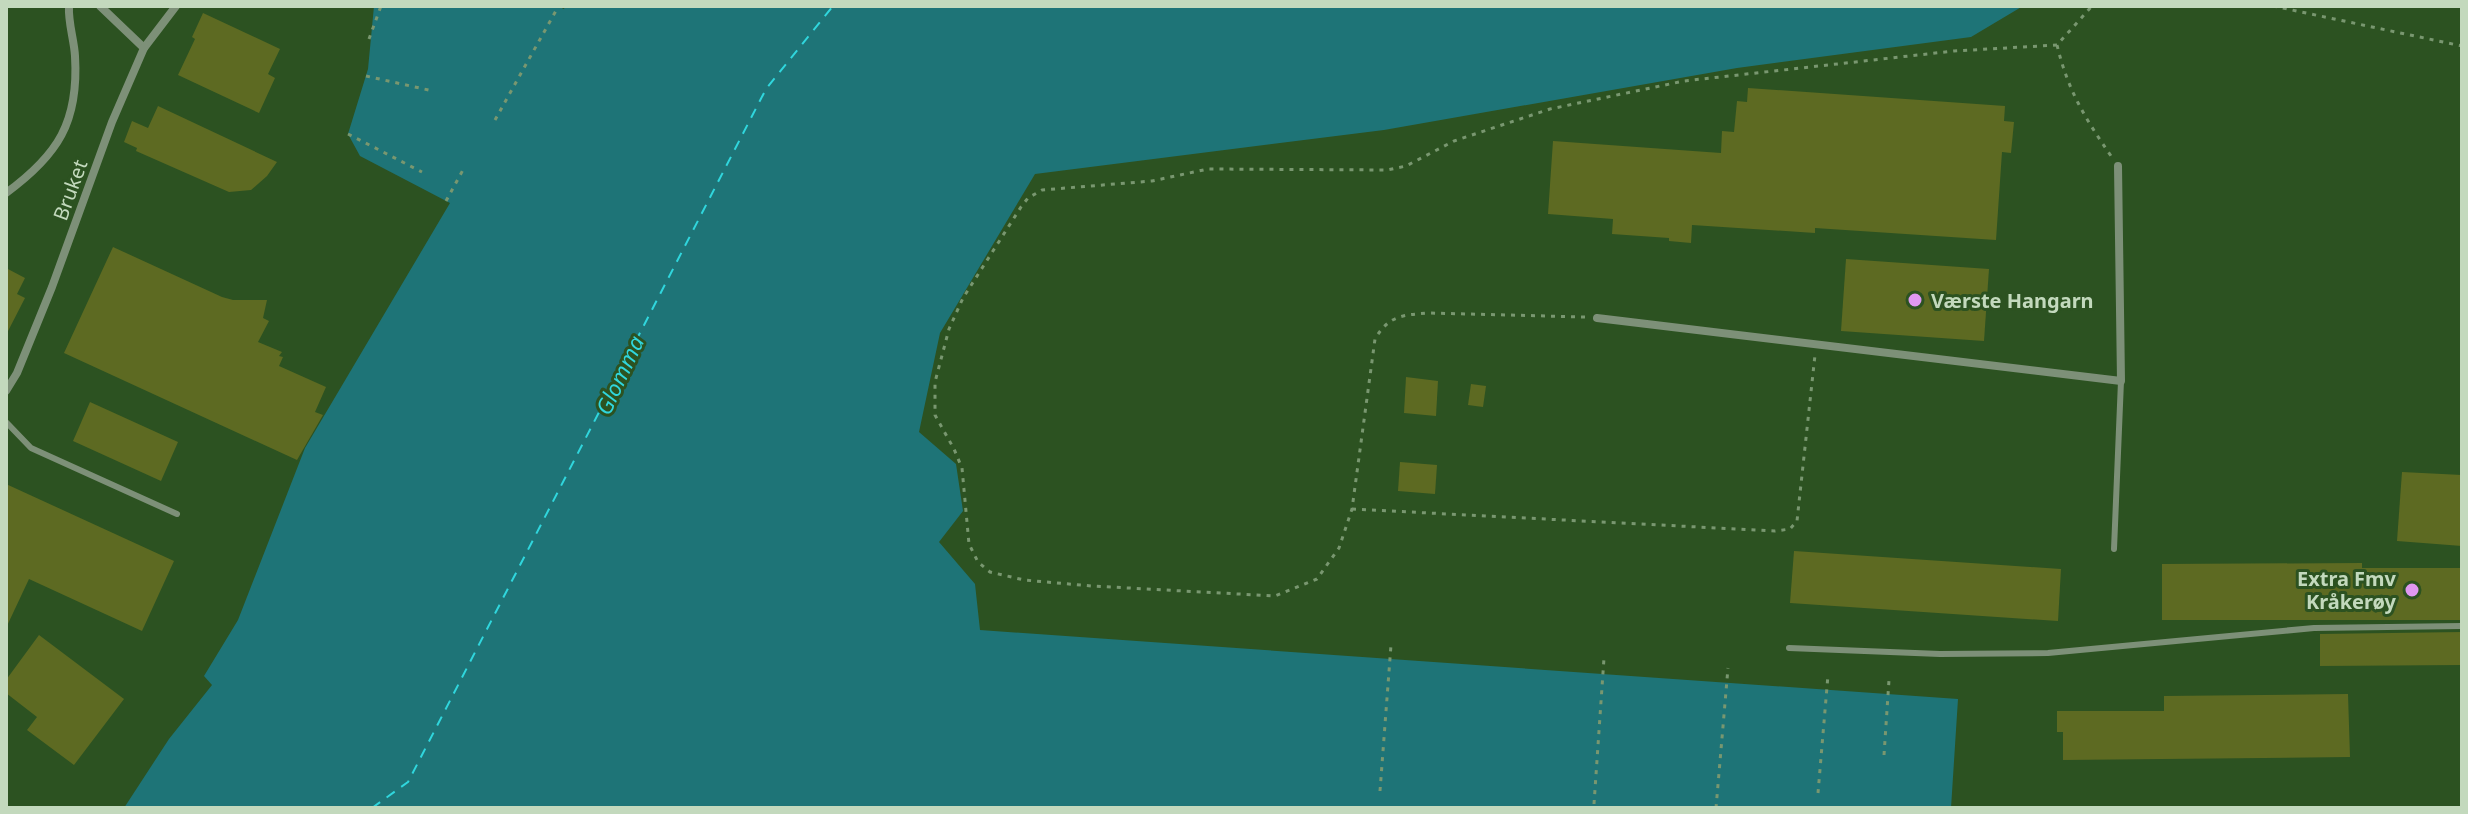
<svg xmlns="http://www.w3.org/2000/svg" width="2468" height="814" font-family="'Noto Sans',sans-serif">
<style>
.water{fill:#1e7477}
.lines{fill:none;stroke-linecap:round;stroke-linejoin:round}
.ferry{stroke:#30d6dd;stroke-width:2;stroke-dasharray:10 8;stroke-linecap:butt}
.building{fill:#5d6a22}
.path{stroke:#799770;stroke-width:3;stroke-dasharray:4 6;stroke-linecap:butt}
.service{stroke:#7d9078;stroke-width:6}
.minor{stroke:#7d9078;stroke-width:8}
.poi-dot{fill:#df98f1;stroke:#2c5221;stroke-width:3}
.labels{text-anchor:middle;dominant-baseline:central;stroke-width:6;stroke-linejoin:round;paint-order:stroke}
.street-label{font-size:20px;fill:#c3d9bd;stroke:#2c5221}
.poi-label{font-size:20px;font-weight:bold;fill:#c3d9bd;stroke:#2c5221;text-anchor:start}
.water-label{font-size:22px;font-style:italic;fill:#30d6dd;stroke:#2c5221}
</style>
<rect width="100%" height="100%" fill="#2c5221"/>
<!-- water -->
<path class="water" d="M374 6H557L564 9 565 6H2023L1971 37 1737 68 1384 130 1035 174 940 333 919 432 956 464 963 511 939 542 975 584 980 630 1958 699 1951 808H124L169 739 212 685 204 676 238 620 305 448 450 203 360 156 348 134 368 69Z"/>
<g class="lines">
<!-- ferry -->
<path class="ferry" d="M372 808 408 782 766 89 833 6"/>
</g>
<!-- building -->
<g class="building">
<path d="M203 13 280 49 268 74 275 78 259 113 178 75 195 39 192 37Z"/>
<path d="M1748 88 2005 106 2004 121 2014 122 2011 153 2002 152 1996 240 1815 228V233L1692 225 1691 243 1669 241V238L1612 234 1613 219 1548 214 1553 141 1721 153 1722 131 1734 132 1737 101 1747 102Z"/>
<path d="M158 106 277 162 267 176 251 190 229 192 136 151 137 148 124 142 132 121 148 128Z"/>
<path d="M113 247 222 297 233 300H267L263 318 269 321 258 342 282 352 279 356 283 357 279 366 326 387 315 412 323 415 297 460 64 353Z"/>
<path d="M1846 259 1989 269 1984 341 1841 331Z"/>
<path d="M6 268 25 278 17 294 25 298 6 335Z"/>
<path d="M1406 377 1438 381 1436 416 1404 413Z"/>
<path d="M1471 384 1486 386 1483 407 1468 405Z"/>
<path d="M90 402 178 442 161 481 73 441Z"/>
<path d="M1400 462 1437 465 1435 494 1398 491Z"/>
<path d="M2402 472 2462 475V546L2397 541Z"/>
<path d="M6 484 174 561 142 631 29 579 6 628Z"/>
<path d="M1794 551 2061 569 2058 621 1790 603Z"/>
<path d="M2362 563V568H2462V620H2162V564Z"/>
<path d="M2462 632V665L2320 666V634Z"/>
<path d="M39 635 124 699 74 765 27 730 37 717 6 693V680Z"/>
<path d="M2348 694 2350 757 2063 760V732H2057V711H2164V696Z"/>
</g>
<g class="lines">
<!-- path -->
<g class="path">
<path d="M2273 6 2462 46"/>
<path d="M369 39 381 6"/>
<path d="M2057 45C2068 91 2085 118 2111 156"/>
<path d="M366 76 433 91"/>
<path d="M495 120 558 7"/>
<path d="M348 134 422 172"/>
<path d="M446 201 464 168"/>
<path d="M1585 317 1429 313C1403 315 1389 315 1375 339L1352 509 1339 548 1317 579 1275 596 1092 586 1024 580 990 572 978 562 969 544 962 468 954 449 935 415V382L949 329 963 298 1021 207 1028 198 1042 190 1152 181 1208 169 1387 170 1406 166 1454 141 1550 109 1684 81 1954 51 2057 45 2092 6"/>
<path d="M1352 509 1775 531 1790 529 1797 521 1815 355"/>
<path d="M1884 755 1889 680"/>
<path d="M1380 791 1391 645"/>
<path d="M1818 793 1828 675"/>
<path d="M1594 804 1604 658"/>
<path d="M1716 808 1728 668"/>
</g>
<!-- service -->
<g class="service">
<path d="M6 422 31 448 177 514"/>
<path d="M2114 549 2121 381"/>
<path d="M1789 648 1940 654 2048 653 2314 628 2462 626"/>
</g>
<!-- minor -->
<g class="minor">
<path d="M100 6 144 48"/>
<path d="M6 193C58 155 79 122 75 56 74 39 68 23 69 6"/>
<path d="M1597 318 2121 381 2118 166"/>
<path d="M6 391 17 373 52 287 112 122 144 48 176 6"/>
</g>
</g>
<!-- markers -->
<g class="poi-dot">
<circle cx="1915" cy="300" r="8"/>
<circle cx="2412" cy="590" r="8"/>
</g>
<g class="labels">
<!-- street labels -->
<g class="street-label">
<text transform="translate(70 190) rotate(-70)">Bruket</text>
</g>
<!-- poi labels -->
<g class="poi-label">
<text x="1931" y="300">Værste Hangarn</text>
<text x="2396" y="578" text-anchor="end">Extra Fmv<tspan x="2396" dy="23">Kråkerøy</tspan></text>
</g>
<!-- water labels -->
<g class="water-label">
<text transform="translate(619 375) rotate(-65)">Glomma</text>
</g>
</g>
<!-- border -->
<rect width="2468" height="814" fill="none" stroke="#c3d9bd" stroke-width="16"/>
</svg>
